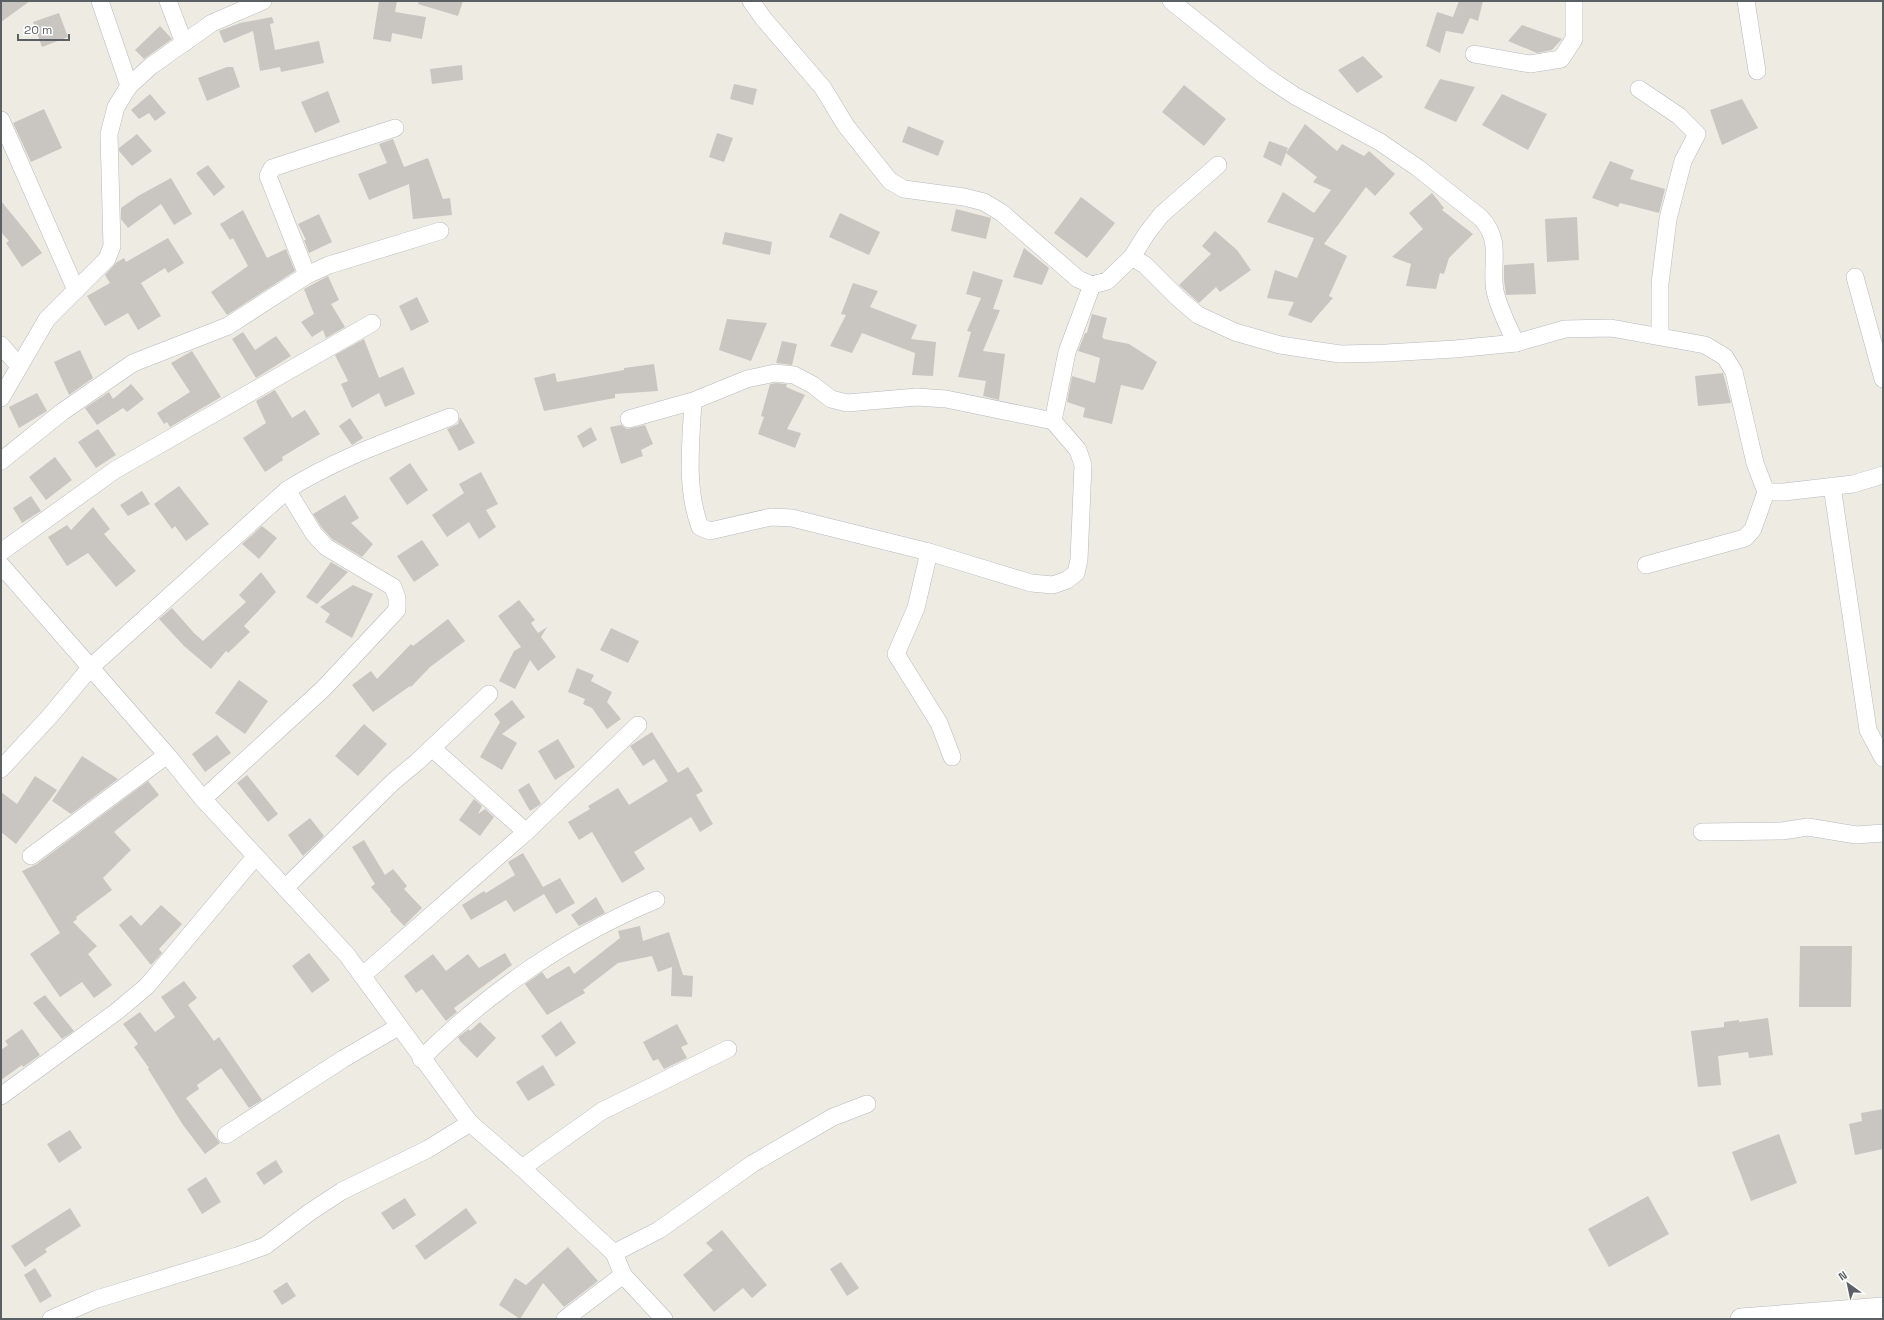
<svg xmlns="http://www.w3.org/2000/svg" width="1884" height="1320" font-family="'Space Grotesk',sans-serif">
<style>
.building{fill:#c9c6c1}
.lines{fill:none;stroke-linecap:round;stroke-linejoin:round}
.minor-casing{stroke:#b6b9be;stroke-width:18}
.tertiary-casing{stroke:#b6b9be;stroke-width:22}
.minor{stroke:#fff;stroke-width:17}
.tertiary{stroke:#fff;stroke-width:21}
</style>
<rect width="100%" height="100%" fill="#eeebe3"/>
<!-- building -->
<g class="building">
<path d="M1 1H30L1 22Z"/>
<path d="M379 1H397L395 12 426 17 422 39 392 33 391 42 373 39Z"/>
<path d="M419 1H463L458 16 418 4Z"/>
<path d="M1459 1H1483L1478 21 1470 18 1463 34 1446 31 1440 53 1426 46 1437 12 1453 17Z"/>
<path d="M59 13 68 37 42 47 33 22Z"/>
<path d="M272 17 274 23 270 24 275 50 319 41 324 63 281 72 280 67 260 71 253 31 224 43 219 31 240 23Z"/>
<path d="M1522 25 1562 39 1552 50 1537 53 1508 41Z"/>
<path d="M160 26 172 39 144 59 135 50Z"/>
<path d="M1363 56 1383 77 1357 93 1338 70Z"/>
<path d="M462 65 463 80 432 84 430 69Z"/>
<path d="M227 67H233L240 87 207 101 198 78Z"/>
<path d="M1440 79 1475 87 1456 122 1424 108Z"/>
<path d="M734 84 757 89 753 105 730 99Z"/>
<path d="M1184 85 1226 119 1204 146 1162 112Z"/>
<path d="M328 91 340 122 315 133 301 102Z"/>
<path d="M150 94 166 113 155 121 149 113 139 119 131 110Z"/>
<path d="M1502 94 1547 114 1528 150 1482 125Z"/>
<path d="M1742 99 1758 128 1722 145 1710 110Z"/>
<path d="M44 109 62 148 31 162 13 123Z"/>
<path d="M1305 124 1337 151 1342 144 1364 156 1369 151 1395 174 1375 196 1366 187 1324 244 1347 256 1329 296 1333 298 1311 323 1288 315 1294 302 1267 298 1275 270 1297 278 1314 238 1267 222 1283 192 1314 213 1331 190 1313 182 1317 177 1286 153Z"/>
<path d="M908 126 944 141 938 156 902 142Z"/>
<path d="M717 133 733 138 724 162 709 157Z"/>
<path d="M137 134 152 151 132 166 119 151V148Z"/>
<path d="M393 139 404 167 428 158 443 199 450 198 452 215 413 219 409 184 369 200 358 174 387 163 379 144Z"/>
<path d="M1269 141 1288 148 1281 166 1263 157Z"/>
<path d="M1610 161 1634 170 1630 179 1665 189 1659 213 1620 203 1618 207 1592 198Z"/>
<path d="M208 165 225 187 214 196 196 173Z"/>
<path d="M171 178 192 214 174 225 161 204 128 228 121 219V208L138 196Z"/>
<path d="M1432 193 1444 208 1442 210 1473 234 1449 258 1444 274 1440 273 1436 289 1406 286 1411 264 1392 257 1423 229 1409 213Z"/>
<path d="M1081 197 1115 223 1087 258 1054 233Z"/>
<path d="M1 201 28 234 42 253 22 267 6 243 9 241 1 232Z"/>
<path d="M956 209 991 218 986 239 951 231Z"/>
<path d="M243 210 267 258 286 249 295 271 227 315 211 292 248 266 233 238 230 240 220 224Z"/>
<path d="M840 213 880 232 869 255 829 237Z"/>
<path d="M319 214 332 242 309 253 304 240H306L298 224Z"/>
<path d="M1577 217 1579 260 1547 262 1545 219Z"/>
<path d="M1215 231 1237 250 1251 270 1220 292 1216 287 1199 303 1179 285 1211 254 1202 246Z"/>
<path d="M725 232 772 242 770 255 722 244Z"/>
<path d="M168 238 184 263 168 273 165 268 141 283 161 316 138 330 128 313 105 326 87 296 110 283 105 275 117 262 124 258 126 262Z"/>
<path d="M1024 248 1049 268 1042 285 1013 277Z"/>
<path d="M1534 263 1536 294 1506 295 1504 280V265Z"/>
<path d="M973 271 1003 280 993 309 1000 310 983 351 1005 354 999 400 983 396 986 381 958 377 971 332 967 331 981 298 966 294Z"/>
<path d="M328 276 339 300 331 304 345 327 326 338 323 330 312 337 301 322 314 314 304 289Z"/>
<path d="M853 283 878 291 870 307 917 325 911 339 936 342 933 376 912 375 915 353 862 333 852 353 830 346 846 315 841 314Z"/>
<path d="M417 297 429 322 411 331 399 306Z"/>
<path d="M1092 314 1107 318 1102 337 1104 339 1129 344 1157 362 1143 390 1121 385 1112 424 1083 417 1085 408 1067 402 1072 376 1095 383 1100 358 1078 351 1085 333H1087Z"/>
<path d="M727 319 767 323 751 361 719 350Z"/>
<path d="M243 332 255 350 276 336 291 356 256 378 232 339Z"/>
<path d="M364 339 379 378 403 367 415 394 385 407 379 393 352 408 341 384 348 381 335 355Z"/>
<path d="M782 341 797 344 792 365 776 363Z"/>
<path d="M80 350 93 378 69 395 54 362Z"/>
<path d="M192 351 221 397 170 427 167 422 164 424 157 413 190 392 171 363Z"/>
<path d="M654 364 658 391 615 394V398L544 411 534 378 555 373 557 382 624 370V368Z"/>
<path d="M1723 373 1731 403 1698 406 1695 376Z"/>
<path d="M776 383 787 384 786 387 805 395 787 429 801 433 795 448 758 434 764 417 761 416 770 384Z"/>
<path d="M131 384 144 399 127 412 123 408 97 425 85 408 109 392 113 399Z"/>
<path d="M275 390 292 418 305 410 320 434 282 457 283 460 265 472 243 438 266 423 256 401Z"/>
<path d="M37 393 47 411 19 428 9 407Z"/>
<path d="M460 417 475 443 459 451 447 429 458 424Z"/>
<path d="M350 418 363 438 352 445 339 426Z"/>
<path d="M621 425 627 429 645 425 653 444 641 450 643 456 621 464 610 427Z"/>
<path d="M591 427 597 440 583 448 577 436Z"/>
<path d="M98 429 116 455 96 468 78 442Z"/>
<path d="M55 457 72 480 46 500 29 477Z"/>
<path d="M410 463 428 490 407 505 389 478Z"/>
<path d="M481 472 498 504 486 510 496 527 479 539 469 522 447 537 432 515 464 493 459 484Z"/>
<path d="M179 486 209 524 186 541 175 526 172 529 154 504Z"/>
<path d="M142 491 150 504 128 516 120 505Z"/>
<path d="M345 495 359 518 351 523 373 544 362 557 332 539 322 528 313 514Z"/>
<path d="M31 496 41 511 22 523 13 508Z"/>
<path d="M93 507 110 529 104 534 136 571 116 587 88 553 67 566 48 537 67 525 71 530Z"/>
<path d="M262 526 277 538 259 559 242 544Z"/>
<path d="M422 540 439 565 414 582 397 556Z"/>
<path d="M331 562 348 572 317 604 306 597Z"/>
<path d="M261 572 276 592 244 626 250 632 228 653 226 651 211 669 184 646 159 619 172 608 194 633 203 641 246 602 239 595Z"/>
<path d="M353 585 373 594 352 638 325 622 330 614 320 607Z"/>
<path d="M519 600 535 620 531 623 538 633 547 627 541 637 556 657 538 671 530 660 515 689 499 681 514 651 521 647 498 616Z"/>
<path d="M448 619 465 641 430 667 411 687 410 686 373 712 352 685 371 671 377 679 411 644 413 646Z"/>
<path d="M611 628 639 641 628 663 600 650Z"/>
<path d="M577 668 594 675 591 681 612 692 607 702 621 719 607 729 592 708 583 704 585 699 568 692Z"/>
<path d="M239 680 268 701 245 734 215 713Z"/>
<path d="M512 700 525 717 502 734 517 743 502 770 480 757 500 722 494 714Z"/>
<path d="M364 724 387 744 358 776 335 756Z"/>
<path d="M652 732 678 773 688 767 703 791 696 795 713 824 700 832 691 817 634 852 645 869 622 883 592 832 579 840 568 822 590 809 588 806 618 788 629 805 668 781 654 759 643 766 630 746Z"/>
<path d="M217 735 231 753 205 772 192 754Z"/>
<path d="M558 739 575 767 555 780 538 751Z"/>
<path d="M82 756 118 779 71 814 52 801Z"/>
<path d="M247 775 278 814 268 822 237 783Z"/>
<path d="M35 776 57 790 16 844 1 832V792L17 804Z"/>
<path d="M148 781 159 795 114 832 131 850 103 878 112 890 76 917 77 919 73 922 97 946 88 954 112 985 94 998 82 982 60 997 30 954 60 933 22 871 37 864Z"/>
<path d="M529 783 541 804 530 811 518 790Z"/>
<path d="M474 799 482 806 478 814 485 809 494 817 480 836 459 820Z"/>
<path d="M310 818 324 836 303 856 288 835Z"/>
<path d="M364 840 385 875 393 869 407 886 404 889 422 908 404 926 390 911 391 910 371 887 375 884 352 847Z"/>
<path d="M523 853 543 887 560 878 575 903 556 914 544 894 514 912 506 900 471 920 462 905 484 891 486 893 515 875 508 862Z"/>
<path d="M596 897 605 913 579 926 571 915Z"/>
<path d="M161 905 182 924 159 949 162 953 151 965 119 925 131 915 141 926Z"/>
<path d="M640 926 643 941 669 932 683 975 693 976 692 997 671 996 672 967 658 972 652 956 618 963 583 990 585 993 547 1015 525 984 542 972 547 979 569 966 574 974 620 938 618 931Z"/>
<path d="M1800 946H1852L1851 1007H1799Z"/>
<path d="M309 953 330 980 312 993 292 966Z"/>
<path d="M505 953 512 965 454 1008 457 1012 446 1021 422 989 416 993 404 976 433 954 446 971 468 954 479 968Z"/>
<path d="M184 981 197 998 188 1005 214 1041 219 1037 262 1100 249 1108 221 1068 197 1085 199 1089 186 1098 220 1143 205 1154 183 1125 148 1069 149 1068 134 1047 138 1044 123 1024 140 1012 155 1032 175 1017 161 997Z"/>
<path d="M45 995 74 1031 62 1039 33 1003Z"/>
<path d="M1768 1018 1773 1055 1749 1058 1748 1052 1718 1056 1721 1085 1698 1087 1691 1031 1724 1027V1022L1739 1020V1022Z"/>
<path d="M561 1021 576 1043 556 1057 541 1036Z"/>
<path d="M480 1022 496 1038 477 1058 460 1041 458 1037 469 1029 470 1031Z"/>
<path d="M677 1024 688 1044 681 1047 687 1058 664 1069 658 1059 653 1061 643 1042Z"/>
<path d="M22 1029 40 1055 23 1067 22 1065 1 1080V1050L8 1045 5 1041Z"/>
<path d="M543 1065 555 1085 528 1101 516 1082Z"/>
<path d="M1883 1109V1149L1855 1155 1849 1124 1862 1121 1861 1113Z"/>
<path d="M70 1130 82 1148 59 1163 47 1144Z"/>
<path d="M1779 1134 1797 1183 1751 1201 1732 1152Z"/>
<path d="M276 1160 283 1172 264 1185 256 1173Z"/>
<path d="M206 1177 221 1202 202 1214 187 1189Z"/>
<path d="M1648 1196 1669 1234 1609 1267 1588 1229Z"/>
<path d="M405 1198 416 1215 393 1230 381 1213Z"/>
<path d="M70 1208 81 1226 45 1249 47 1252 25 1267 11 1246Z"/>
<path d="M466 1208 477 1223 425 1260 415 1246Z"/>
<path d="M722 1230 767 1285 752 1298 743 1288 714 1312 683 1275 713 1250 706 1243Z"/>
<path d="M568 1247 598 1281 564 1307 543 1283 520 1319 499 1305 515 1278 526 1285Z"/>
<path d="M841 1262 859 1288 847 1296 830 1269Z"/>
<path d="M35 1268 52 1296 40 1303 24 1275Z"/>
<path d="M287 1282 296 1296 282 1305 273 1291Z"/>
</g>
<g class="lines">
<defs>
<g id="minor">
<path d="M100 1 129 86"/>
<path d="M168 1 184 43"/>
<path d="M751 1 763 18 823 88 846 126 890 181 904 189 964 197 984 202 1002 213 1078 279 1092 285 1107 281 1132 257 1147 233 1162 214 1218 165"/>
<path d="M1171 1 1265 76 1295 96 1380 142 1418 168 1481 218C1503 242 1490 263 1495 291 1499 309 1508 326 1516 343"/>
<path d="M1746 1 1757 71"/>
<path d="M1474 54 1530 64 1561 59 1574 39V1"/>
<path d="M1639 89 1679 116 1697 134 1683 161 1668 219 1660 284V336"/>
<path d="M1 120 76 290"/>
<path d="M1132 257 1145 265 1178 298 1198 315 1235 332 1280 345 1340 354 1386 353 1455 349 1516 343 1565 329 1611 328 1705 345 1725 357 1734 372 1755 463 1766 492H1784L1853 484 1883 475"/>
<path d="M307 275 268 176 272 168 395 128"/>
<path d="M1855 277 1883 379"/>
<path d="M1 345 19 366"/>
<path d="M1 398 47 319 107 259 112 246 109 134 116 107 129 86 151 66 212 23 263 1"/>
<path d="M629 419 693 401 747 379 775 373 794 375 813 385 831 399 847 403 917 397 946 399 1053 421 1078 450 1083 465 1079 560 1076 573 1067 580 1053 585 1031 583 929 552 792 518 771 517 710 531 700 527C685 487 691 443 693 401"/>
<path d="M1053 421 1067 352 1092 285"/>
<path d="M1 461 62 412 133 363 228 326 307 275 329 265 440 231"/>
<path d="M1832 486 1868 730 1883 758"/>
<path d="M1 552 115 470 372 323"/>
<path d="M929 552 916 608 896 654 939 723 952 757"/>
<path d="M1 565 167 755 203 799 347 955 470 1123 522 1168 614 1253 623 1275 664 1319"/>
<path d="M1646 565 1745 538 1753 529 1766 492"/>
<path d="M432 748 526 832"/>
<path d="M1 769 50 716 91 667 287 490C337 458 394 439 450 417"/>
<path d="M203 799 323 689 397 610V598L393 587 326 547 314 534 287 490"/>
<path d="M1702 832 1782 831 1808 827 1856 835 1883 833"/>
<path d="M31 856 167 755"/>
<path d="M285 888 394 781 417 762 489 694"/>
<path d="M362 976 526 832 638 725"/>
<path d="M421 1059C488 992 569 936 656 900"/>
<path d="M1 1096 116 1012 147 986 255 857"/>
<path d="M226 1135 343 1059 398 1027"/>
<path d="M522 1168 602 1111 728 1049"/>
<path d="M614 1253 659 1230 752 1164 833 1117 867 1104"/>
<path d="M51 1319 97 1299 237 1256 265 1246 310 1212 342 1191 428 1149 470 1123"/>
<path d="M565 1319 623 1275"/>
</g>
<path id="tertiary" d="M1741 1319 1883 1308"/>
</defs>
<!-- minor casing -->
<use href="#minor" class="minor-casing"/>
<!-- tertiary casing -->
<use href="#tertiary" class="tertiary-casing"/>
<!-- minor -->
<use href="#minor" class="minor"/>
<!-- tertiary -->
<use href="#tertiary" class="tertiary"/>
</g>
<!-- border -->
<rect width="1884" height="1320" fill="none" stroke="#5b6064" stroke-width="4"/>
<!-- north arrow -->
<g transform="translate(1848 1284) rotate(327)" stroke="#ffffff" stroke-width="3" paint-order="stroke">
<path d="M0-3L7 15L0 10L-7 15Z" fill="#5b6064"/>
<text y="-6" font-size="11" font-weight="bold" text-anchor="middle" fill="#5b6064">N</text>
</g>
<!-- scale -->
<path d="M18 34v6h51v-6" fill="none" stroke="#5b6064" stroke-width="2"/>
<text x="24" y="34" font-size="12" fill="#5b6064" stroke="#ffffff" stroke-width="3" paint-order="stroke">20 m</text>
</svg>
